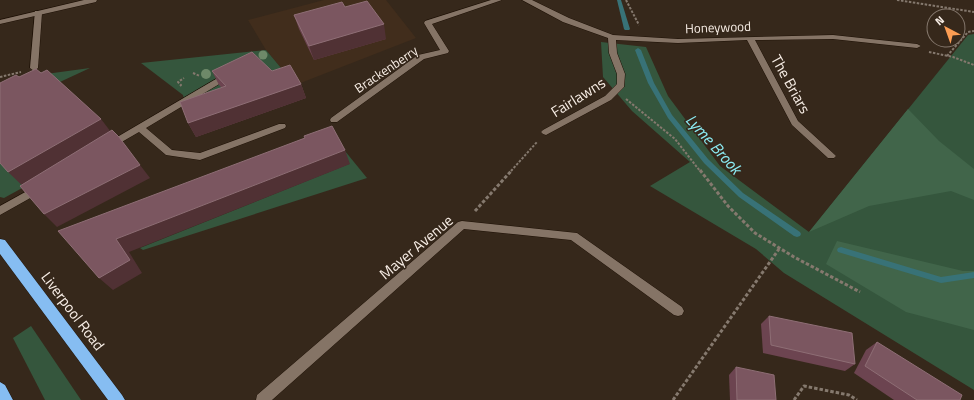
<svg xmlns="http://www.w3.org/2000/svg" width="974" height="400" font-family="'Titillium Web',sans-serif">
<style>
.built{fill:#412d1c}
.green{fill:#35563d}
.forest{fill:#41654a}
.lines{fill:none;stroke-linecap:round;stroke-linejoin:round}
.stream{fill:#387277;fill-rule:evenodd}
.lane-casing{stroke:#1d1005;stroke-width:1}
.street-casing{stroke:#1d1005;stroke-width:1}
.secondary-casing{stroke:#1d1005;stroke-width:1}
.highway-casing{stroke:#1d1005;stroke-width:1}
.path-far1{stroke:#85796e;stroke-width:2;stroke-dasharray:2.5 1.5;stroke-linecap:butt}
.path{stroke:#85796e;stroke-width:3;stroke-dasharray:3.5 2;stroke-linecap:butt}
.lane{fill:#857466;fill-rule:evenodd}
.street{fill:#857466;fill-rule:evenodd}
.secondary{fill:#857466;fill-rule:evenodd}
.highway{fill:#86bdf2;fill-rule:evenodd}
.tree{fill:#6e8969}
.wall{fill:#6c4450}
.shaded-wall{fill:#503134}
.building{fill:#7b5660;stroke:#8e6e75}
.labels{text-anchor:middle;dominant-baseline:central;stroke-width:3;stroke-linejoin:round;paint-order:stroke}
.far-street-label{font-size:13px;fill:#f8eee6;stroke:#36281b}
.street-label{font-size:15px;fill:#f8eee6;stroke:#36281b}
.water-label{font-size:16px;font-style:italic;fill:#8cecf4;stroke:#36281b}
</style>
<rect width="100%" height="100%" fill="#36281b"/>
<!-- built -->
<path class="built" d="M324 0H386L416 38 298 84 291 80 266 50 248 20Z"/>
<!-- green -->
<g class="green">
<path d="M974 34V390L784 273 756 249 650 186 690 162 632 111 603 77 601 42 646 47 668 96 720 166 809 232 968 35Z"/>
<path d="M266 50 291 80 188 115 183 95 141 63Z"/>
<path d="M90 68 34 94 16 78Z"/>
<path d="M336 140 367 178 143 250 140 248 349 164Z"/>
<path d="M0 161 24 187 4 198 0 197Z"/>
<path d="M31 326 81 400H45L13 338Z"/>
</g>
<!-- forest -->
<g class="forest">
<path d="M908 109 939 141 974 169V200L951 191 869 206 809 232Z"/>
<path d="M837 241 963 271H974V330L906 312 826 264Z"/>
</g>
<g class="lines">
<!-- stream -->
<g class="stream">
<path d="M617 0H621L630 29 629 30H625L624 29Z"/>
<path d="M638 48 641 50 654 83 672 115 708 159 743 193 800 232 801 234 800 236 797 237 794 236 739 197 704 163 668 118 648 83 635 50Z"/>
<path d="M841 247 941 277 974 272V278L941 283 838 252 837 250 838 248Z"/>
</g>
<defs>
<g id="lane">
<path d="M35 11H41L42 13 38 68 34 71 30 68Z"/>
<path d="M228 72 232 75 231 77 146 128 172 150 200 153 279 124H285L286 126 285 128 200 160 166 155 139 132 113 147H107L105 145 107 143Z"/>
<path d="M38 185 41 186 43 189 41 192 0 215V206Z"/>
</g>
<g id="street">
<path d="M491 0H502L432 24 449 51 448 53 424 59 337 122H331L330 120 331 118 418 55 440 50 424 23 425 21Z"/>
<path d="M522 0H532L569 18 613 35 678 39 833 35 917 44 921 46 917 48 833 39 755 40 798 121 834 154 836 156 834 158H828L792 125 747 40 678 43 616 40 617 53 625 74 624 87 611 100 546 135 543 134 541 132 543 130 605 96 617 84V74L609 53 608 38 563 22Z"/>
<path d="M462 221 577 233 682 307 684 311 682 315 678 316 674 315 571 240 464 229 272 400H256L257 395 458 222Z"/>
</g>
<path id="secondary" d="M84 0H97L96 2 0 24V20Z"/>
<g id="highway">
<path d="M0 239 5 240 122 395 125 400H108L0 254Z"/>
<path d="M0 382 5 385 13 400H0Z"/>
</g>
</defs>
<!-- lane casing -->
<use href="#lane" class="lane-casing"/>
<!-- street casing -->
<use href="#street" class="street-casing"/>
<!-- secondary casing -->
<use href="#secondary" class="secondary-casing"/>
<!-- highway casing -->
<use href="#highway" class="highway-casing"/>
<!-- path-far1 -->
<g class="path-far1">
<path d="M626 0 639 25"/>
<path d="M897 0 974 12"/>
<path d="M929 52 953 57 974 65"/>
<path d="M947 56 968 32 974 31"/>
<path d="M193 73 200 76"/>
<path d="M0 77 21 72"/>
<path d="M180 86 181 85 178 82 184 78"/>
<path d="M626 99 675 139 700 171"/>
<path d="M511 171 537 142"/>
</g>
<!-- path -->
<g class="path">
<path d="M700 170 728 206 755 233 794 257 860 292"/>
<path d="M475 211 512 170"/>
<path d="M673 400 779 249"/>
<path d="M794 400 804 386 849 395 857 400"/>
</g>
<!-- lane -->
<use href="#lane" class="lane"/>
<!-- street -->
<use href="#street" class="street"/>
<!-- secondary -->
<use href="#secondary" class="secondary"/>
<!-- highway -->
<use href="#highway" class="highway"/>
</g>
<!-- trees -->
<g class="tree">
<circle cx="263" cy="55" r="4.5"/>
<circle cx="206" cy="74" r="5"/>
</g>
<!-- wall -->
<g class="wall">
<path d="M345 7 386 39 314 60 299 29 294 15Z"/>
<path d="M212 71H272L301 84 306 98 196 137 188 123 222 88 219 85Z"/>
<path d="M769 316 855 364 845 371 763 353 761 324Z"/>
<path d="M877 342 960 400H894L854 373 866 350Z"/>
<path d="M736 367 776 400H730L729 375Z"/>
</g>
<!-- shaded-wall -->
<g class="shaded-wall">
<path d="M384 24 386 39 314 60 309 46Z"/>
<path d="M301 84 306 98 196 137 188 123Z"/>
<path d="M101 119 114 136 26 189 8 172Z"/>
<path d="M345 150 350 164 129 252 142 273 113 290 99 278 116 239Z"/>
<path d="M140 165 150 178 57 227 44 214Z"/>
</g>
<!-- building -->
<g class="building">
<path d="M367 1 384 24 309 46 294 15 342 2 345 7Z"/>
<path d="M252 52 272 71 290 65 301 84 188 123 180 102 226 86 212 71Z"/>
<path d="M36 69 41 73 47 70 101 119 8 172 0 163V83L16 75 19 77Z"/>
<path d="M332 126 345 150 116 239 130 260 99 278 58 231 305 138 304 136Z"/>
<path d="M112 130 119 137 140 165 44 214 20 186Z"/>
<path d="M769 316 852 333 855 364 771 345Z"/>
<path d="M877 342 962 395 960 400H917L865 366Z"/>
<path d="M736 367 774 375 776 400H737Z"/>
</g>
<g class="labels">
<!-- far-street labels -->
<g class="far-street-label">
<text transform="translate(718 27) rotate(-2)">Honeywood</text>
<text transform="translate(386 69) rotate(-34)">Brackenberry</text>
</g>
<!-- street labels -->
<g class="street-label">
<text transform="translate(791 84) rotate(61)">The Briars</text>
<text transform="translate(578 97) rotate(-32)">Fairlawns</text>
<text transform="translate(416 247) rotate(-40)">Mayer Avenue</text>
<text transform="translate(73 311) rotate(53)">Liverpool Road</text>
</g>
<!-- water labels -->
<g class="water-label">
<text transform="translate(714 144) rotate(48)">Lyme Brook</text>
</g>
</g>
<!-- north arrow -->
<g transform="translate(946 28) rotate(319)"><circle r="19" fill="#36281b" stroke="#84776c"/>
<path d="M0-3L7 15L0 10L-7 15Z" fill="#fc9d53"/>
<text y="-6" font-size="11" font-weight="bold" text-anchor="middle" fill="#f8eee6">N</text>
</g>
</svg>
